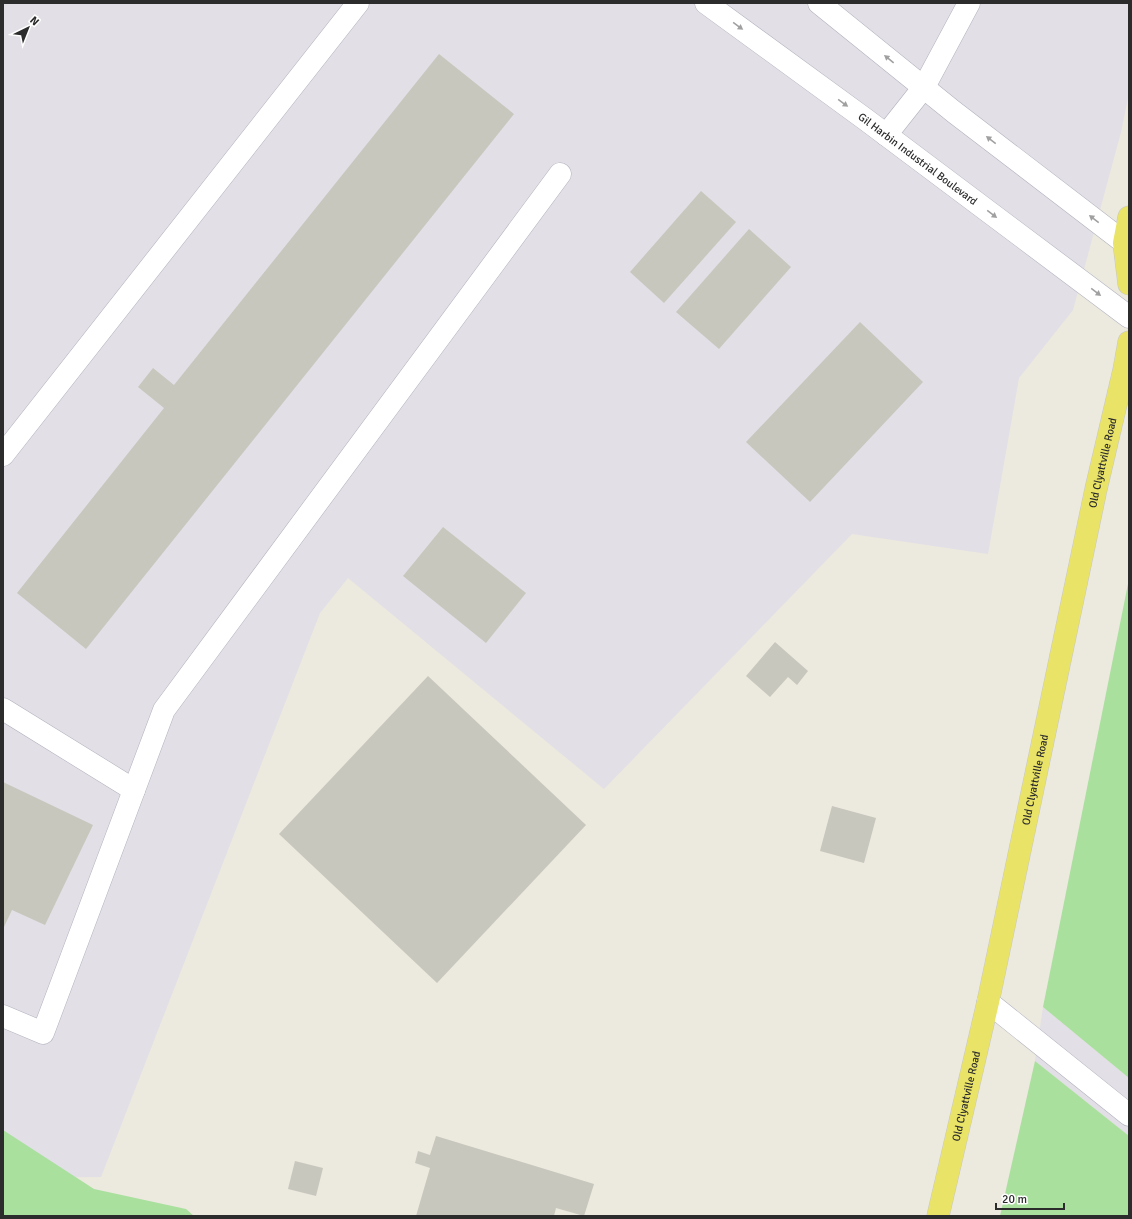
<svg xmlns="http://www.w3.org/2000/svg" width="1132" height="1219" font-family="Signika,sans-serif">
<style>
.industrial{fill:#e2dfe6}
.green{fill:#a9e09e}
.building{fill:#c8c7bd}
.lines{fill:none;stroke-linecap:round;stroke-linejoin:round}
.minor-casing{stroke:#b2b2be;stroke-width:23}
.major-casing{stroke:#c8c8c8;stroke-width:23}
.minor{stroke:#fff;stroke-width:22}
.major{stroke:#e9e367;stroke-width:22}
.oneway{fill:#a0a0a0}
.labels{text-anchor:middle;dominant-baseline:central;stroke-width:3;stroke-linejoin:round;paint-order:stroke}
.street-label{font-size:11px;fill:#2c2c2c;stroke:#fff}
</style>
<rect width="100%" height="100%" fill="#ece9df"/>
<!-- industrial -->
<g class="industrial">
<path d="M3 3H1129V93L1121 132 1073 310 1019 378 988 554 852 534 604 789 348 578 320 613 101 1177 3 1178Z"/>
<path d="M1043 1007 1129 1078V1136L1035 1061Z"/>
</g>
<!-- green -->
<g class="green">
<path d="M1129 579V1078L1043 1007Z"/>
<path d="M1035 1061 1129 1136V1216H1000Z"/>
<path d="M3 1130 94 1189 186 1209 194 1216H3Z"/>
</g>
<!-- building -->
<g class="building">
<path d="M439 54 514 114 86 649 17 593 164 408 138 387 153 368 174 385Z"/>
<path d="M701 191 736 222 664 303 630 272Z"/>
<path d="M749 229 791 267 719 349 676 312Z"/>
<path d="M860 322 923 382 810 502 746 442Z"/>
<path d="M443 527 526 593 486 643 403 576Z"/>
<path d="M775 642 808 671 797 685 788 677 770 697 746 676Z"/>
<path d="M428 676 586 825 437 983 279 834Z"/>
<path d="M3 782 93 825 45 925 12 910 3 929Z"/>
<path d="M832 806 876 818 864 863 820 851Z"/>
<path d="M436 1136 594 1184 584 1216 556 1208 554 1216H416L430 1168 415 1163 418 1151 430 1155Z"/>
<path d="M295 1161 323 1168 316 1196 288 1189Z"/>
</g>
<g class="lines">
<defs>
<g id="minor">
<path id="s1" d="M706 3 865 119 1129 317"/>
<path d="M819 3 954 112 1129 246"/>
<path d="M886 135 924 87 969 3"/>
<path d="M3 455 358 3"/>
<path d="M3 709 134 790"/>
<path d="M988 1002 1129 1115"/>
<path d="M3 1016 43 1033 164 710 560 174"/>
</g>
<g id="major">
<path d="M1129 217 1124 243 1129 284"/>
<path id="s2" d="M938 1216 988 1002 1096 489 1124 370 1129 342"/>
</g>
</defs>
<!-- minor casing -->
<use href="#minor" class="minor-casing"/>
<!-- major casing -->
<use href="#major" class="major-casing"/>
<!-- minor -->
<use href="#minor" class="minor"/>
<!-- major -->
<use href="#major" class="major"/>
</g>
<!-- one-way arrows -->
<defs><path id="oneway-solid" d="M-6-.8H1V-3.2L6.5 0L1 3.2V.8H-6Z"/></defs>
<g class="oneway">
<use href="#oneway-solid" transform="translate(738 26) rotate(36)"/>
<use href="#oneway-solid" transform="translate(889 59) rotate(-141)"/>
<use href="#oneway-solid" transform="translate(843 103) rotate(36)"/>
<use href="#oneway-solid" transform="translate(991 140) rotate(-142)"/>
<use href="#oneway-solid" transform="translate(992 214) rotate(37)"/>
<use href="#oneway-solid" transform="translate(1094 219) rotate(-142)"/>
<use href="#oneway-solid" transform="translate(1096 292) rotate(37)"/>
</g>
<g class="labels">
<!-- street labels -->
<g class="street-label">
<text stroke="none"><textPath href="#s1" startOffset="263">Gil Harbin Industrial Boulevard</textPath></text>
<text stroke="none"><textPath href="#s2" startOffset="771">Old Clyattville Road</textPath></text>
<text stroke="none"><textPath href="#s2" startOffset="447">Old Clyattville Road</textPath></text>
<text stroke="none"><textPath href="#s2" startOffset="123">Old Clyattville Road</textPath></text>
</g>
</g>
<!-- border -->
<rect width="1132" height="1219" fill="none" stroke="#2c2c2c" stroke-width="8"/>
<!-- north arrow -->
<g transform="translate(28 28) rotate(43)" stroke="#ffffff" stroke-width="3" paint-order="stroke">
<path d="M0-3L7 15L0 10L-7 15Z" fill="#2c2c2c"/>
<text y="-6" font-size="11" font-weight="bold" text-anchor="middle" fill="#2c2c2c">N</text>
</g>
<!-- scale -->
<path d="M996 1203v6h68v-6" fill="none" stroke="#2c2c2c" stroke-width="2"/>
<text x="1002" y="1203" font-size="12" fill="#2c2c2c" stroke="#ffffff" stroke-width="3" paint-order="stroke">20 m</text>
</svg>
